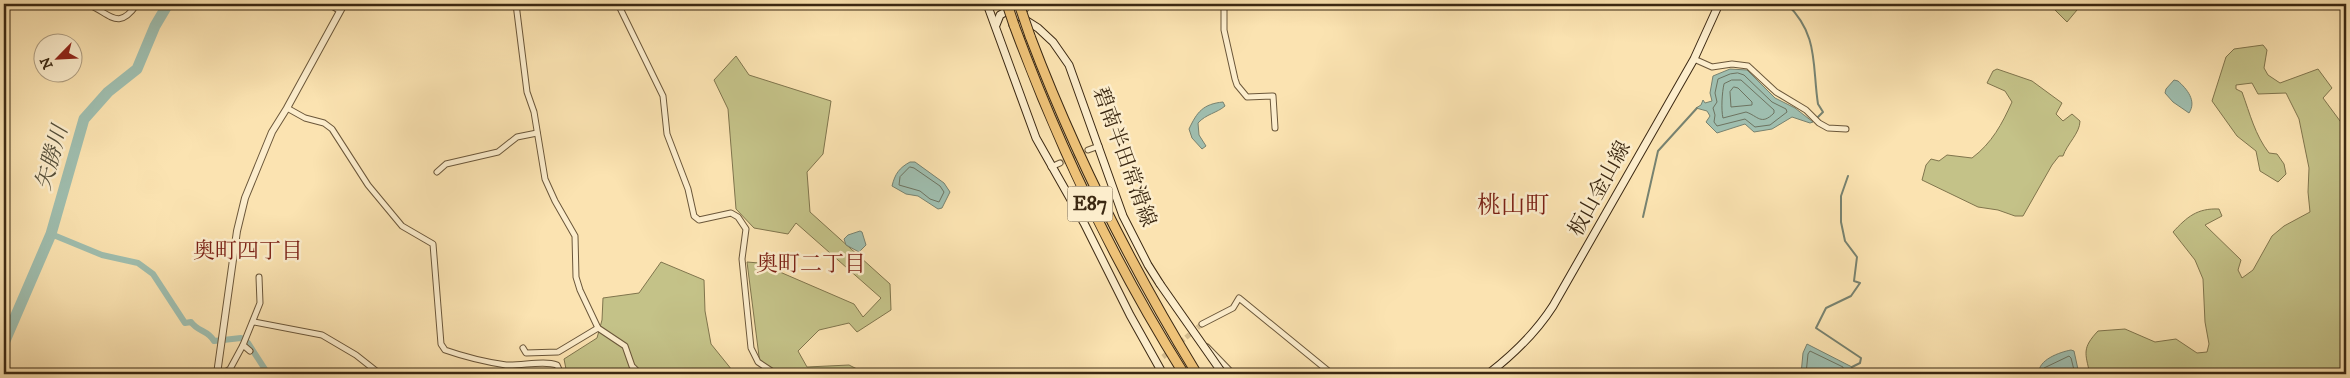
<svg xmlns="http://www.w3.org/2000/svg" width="2350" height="378" font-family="'IM FELL DW Pica','Noto Serif JP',serif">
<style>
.green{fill:#c4c288;stroke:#80754d}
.water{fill:#9fbeaf;stroke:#778270}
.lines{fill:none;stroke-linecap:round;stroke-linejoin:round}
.shore{stroke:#6d7360;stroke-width:1}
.stream{stroke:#778270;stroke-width:2}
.canal{stroke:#9fbeaf;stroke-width:6}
.river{stroke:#9fbeaf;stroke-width:11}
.minor-tunnel{stroke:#d5be91;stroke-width:5;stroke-dasharray:5 2.5;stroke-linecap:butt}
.minor-casing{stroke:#6b573a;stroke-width:7}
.tertiary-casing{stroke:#6b573a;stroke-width:8}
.secondary-casing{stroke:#3b2812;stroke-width:9}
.motorway-casing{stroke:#3b2812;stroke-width:11}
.minor{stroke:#fcedcc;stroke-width:5}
.tertiary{stroke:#fcedcc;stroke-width:6}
.secondary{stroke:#fcedcc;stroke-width:7}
.motorway{stroke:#eec278;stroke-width:9}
.secondary-bridge-casing{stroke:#3b2812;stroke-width:9;stroke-linecap:butt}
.motorway-bridge-casing{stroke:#3b2812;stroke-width:11;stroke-linecap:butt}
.secondary-bridge{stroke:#fcedcc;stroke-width:7}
.motorway-bridge{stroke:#eec278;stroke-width:9}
.labels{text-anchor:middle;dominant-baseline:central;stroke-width:5;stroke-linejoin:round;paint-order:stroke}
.shield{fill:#fcedcc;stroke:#75634a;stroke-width:1}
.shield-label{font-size:20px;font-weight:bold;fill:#3b2812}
.street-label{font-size:21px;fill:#3b2812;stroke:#fcedcc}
.water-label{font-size:22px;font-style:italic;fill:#544e39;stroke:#fcedcc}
.neighbourhood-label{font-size:22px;fill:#7a1f14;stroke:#fcedcc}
.quarter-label{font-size:24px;fill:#7a1f14;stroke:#fcedcc}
</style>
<rect width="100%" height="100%" fill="#fbe3b1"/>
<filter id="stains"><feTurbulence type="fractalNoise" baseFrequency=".004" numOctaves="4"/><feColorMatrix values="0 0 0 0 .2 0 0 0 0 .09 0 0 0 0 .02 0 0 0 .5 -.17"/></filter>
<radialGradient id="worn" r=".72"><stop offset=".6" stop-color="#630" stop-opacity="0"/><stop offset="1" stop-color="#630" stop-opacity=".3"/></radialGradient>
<!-- green -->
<g class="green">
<path d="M2049 4H2082L2067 22Z"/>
<path d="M2263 45 2267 50 2264 68 2268 75 2280 83 2318 69 2332 88 2323 98 2346 129V374H2090C2085 353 2082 348 2098 331L2125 329 2155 342 2176 339 2197 353 2207 352 2209 344 2205 322 2203 279 2195 260 2173 232C2187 217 2197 208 2219 209L2222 216 2205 225 2241 260 2238 270 2242 278 2253 270 2272 236 2284 226 2310 212 2308 192 2309 168 2299 119 2286 93 2258 94 2252 83 2236 85V89L2242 92C2250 114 2255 135 2269 153L2277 154 2284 164 2286 174 2278 182 2260 171 2256 151 2237 136 2212 101 2226 57 2234 49Z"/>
<path d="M736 56 749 75 831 101 823 154 807 172 810 212 890 284 891 310 857 332 849 323 819 330 798 351 807 367 849 365 867 374H784L760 364 747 262 759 263 854 304 863 317 881 298 796 223 788 234 754 228 736 209 728 109 714 80Z"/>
<path d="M1997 69 2032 81 2062 103 2056 114 2063 121 2072 114 2080 121C2080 133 2067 144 2063 156H2059L2052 165 2023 216H2015L1998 210 1978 207 1922 180 1926 165 1931 159 1939 161 1947 155 1972 158C1992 143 2002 124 2012 102L2005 91 1987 83 1993 71Z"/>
<path d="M661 262 704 280 705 311 711 344 732 370V374H567L564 359 597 338 602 320 603 298 639 293Z"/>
</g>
<!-- water -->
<g class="water">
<path d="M1730 69 1747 70 1775 98 1795 108 1813 122 1810 123 1792 117 1772 129 1754 132 1745 124 1717 133 1706 122 1710 116 1707 111 1696 108 1701 105 1703 100 1705 103 1712 101 1710 93 1713 76Z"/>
<path d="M2174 80 2178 81C2187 89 2197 101 2189 113L2173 102 2165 93 2166 89Z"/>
<path d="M1223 102 1225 106C1217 113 1206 114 1198 123L1199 135 1206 146 1202 149 1192 138 1189 129C1197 112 1203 104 1223 102Z"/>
<path d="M910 162H915L944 183 950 192 942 208 938 209 918 196 906 194 892 186C895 174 899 168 910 162Z"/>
<path d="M860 231 862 232 866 245 859 252 846 245 844 239 848 235Z"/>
<path d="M1807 344 1852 367 1846 374H1801L1803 353Z"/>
<path d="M2071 350 2074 351 2079 374H2039C2037 360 2060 352 2071 350Z"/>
</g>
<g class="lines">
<!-- shore -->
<g class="shore">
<path d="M1738 73 1744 75 1772 102 1786 109 1787 112 1770 125 1755 127 1745 119 1717 126 1714 122 1715 115 1713 108 1717 102 1715 93 1718 79 1730 74Z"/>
<path d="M1732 80H1741L1774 110V113C1761 126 1758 116 1746 112L1723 118C1721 110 1722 92 1724 84Z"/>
<path d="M1734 87 1738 88 1752 102V105L1731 107 1730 92Z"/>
<path d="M910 167 914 168 940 186 944 192 939 202 930 199 920 191 899 185 900 177Z"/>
<path d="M1806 374 1808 354 1810 351 1843 367V374"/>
<path d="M2043 374 2044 368 2069 356 2071 358 2075 374"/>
</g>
<!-- stream -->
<g class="stream">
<path d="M1787 4C1819 35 1812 65 1818 104L1823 112 1817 118"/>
<path d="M1848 176 1841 196V222L1845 241 1857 257 1854 281 1860 283 1851 296 1826 308 1816 328 1861 358 1860 363 1852 367"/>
<path d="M1643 217 1658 151 1697 108"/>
</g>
<!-- canal -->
<path class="canal" d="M51 234 102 255 138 263 153 274 185 323 191 322C198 332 208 330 214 341L241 338 248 343 268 374"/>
<!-- river -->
<path class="river" d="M4 343 51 234 84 119 108 92 137 69 155 26 168 4"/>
<!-- minor-tunnel -->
<g class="minor-tunnel">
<path d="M1060 163 1088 150"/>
<path d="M1163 357 1202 324"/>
</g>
<defs>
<g id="minor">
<path d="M87 4C110 13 118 32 137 4"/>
<path d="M329 4 340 11"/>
<path d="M516 4 527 92 534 112 545 179 555 201 575 236 576 277 580 290 598 328 625 346 632 366 640 374"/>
<path d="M618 4 663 96 667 134 688 189 694 216 699 220 731 213 738 217 746 229 742 259 751 348 758 362 776 374"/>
<path d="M1224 4V30L1235 79 1237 85 1247 97 1273 96 1275 128"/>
<path d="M1022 14 1029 4"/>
<path d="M4 20 6 4"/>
<path d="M1694 59 1712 67 1732 64 1748 66 1776 92 1806 110 1819 123 1828 128 1846 129"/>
<path d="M287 108 305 118 324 123 332 129 368 185 402 226 433 244 441 344 445 350C465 357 486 362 506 365 522 366 544 360 557 365L561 374"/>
<path d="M1088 150 1099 146"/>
<path d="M1051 167 1060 163"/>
<path d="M437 172 446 164 498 152 517 137 537 133"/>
<path d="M254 322 322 335 356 355 380 374"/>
<path d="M1202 324 1233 308 1239 298 1332 374"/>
<path d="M243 345 260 303 259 277"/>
<path d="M1207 347 1233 374"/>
<path d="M523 348 526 353 558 352 598 328"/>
<path d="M222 374 230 369 243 345 250 351"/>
</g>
<path id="tertiary" d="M217 374 237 231 245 198 272 132 287 108 344 4"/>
<g id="secondary">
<path d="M987 4 1036 138 1084 223 1130 315 1163 374"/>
<path d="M1000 4 1038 28 1053 42 1069 65 1123 216 1148 265 1160 284"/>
<path d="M996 25 1000 15 1007 11H1011"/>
<path d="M1488 374C1514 354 1535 334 1553 306L1694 59 1719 4"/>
</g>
<g id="motorway">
<path d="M1014 25C1059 147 1115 264 1184 374"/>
<path d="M1030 36C1075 155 1131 266 1197 374"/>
</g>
</defs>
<!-- minor casing -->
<use href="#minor" class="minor-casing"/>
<!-- tertiary casing -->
<use href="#tertiary" class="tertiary-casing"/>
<!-- secondary casing -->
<use href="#secondary" class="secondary-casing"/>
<!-- motorway casing -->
<use href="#motorway" class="motorway-casing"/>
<!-- minor -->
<use href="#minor" class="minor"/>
<!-- tertiary -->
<use href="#tertiary" class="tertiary"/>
<!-- secondary -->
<use href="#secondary" class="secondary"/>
<!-- motorway -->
<use href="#motorway" class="motorway"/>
<defs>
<path id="secondary-bridge" d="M1160 284 1223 374"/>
<g id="motorway-bridge">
<path d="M1007 4 1014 25"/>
<path d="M1019 4 1030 36"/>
</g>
</defs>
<!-- secondary-bridge casing -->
<use href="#secondary-bridge" class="secondary-bridge-casing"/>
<!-- motorway-bridge casing -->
<use href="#motorway-bridge" class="motorway-bridge-casing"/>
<!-- secondary-bridge -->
<use href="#secondary-bridge" class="secondary-bridge"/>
<!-- motorway-bridge -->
<use href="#motorway-bridge" class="motorway-bridge"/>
</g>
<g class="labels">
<!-- shield labels -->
<rect class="shield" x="1067.5" y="186.5" width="45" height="35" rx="4"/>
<g class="shield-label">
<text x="1090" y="204">E87</text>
</g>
<!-- street labels -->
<g class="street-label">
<text transform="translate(1124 157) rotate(70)">碧南半田常滑線</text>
<text transform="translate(1600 189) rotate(-61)">板山金山線</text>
</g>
<!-- water labels -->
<g class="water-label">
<text transform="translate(52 158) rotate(-74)">矢勝川</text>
</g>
<!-- neighbourhood labels -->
<g class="neighbourhood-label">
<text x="248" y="251">奥町四丁目</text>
<text x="811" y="264">奥町二丁目</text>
</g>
<!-- quarter labels -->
<g class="quarter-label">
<text x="1513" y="206">桃山町</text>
</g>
</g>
<!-- margin -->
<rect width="2350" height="378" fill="none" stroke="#fbe3b1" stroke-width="20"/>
<rect x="5" y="5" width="2340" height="368" fill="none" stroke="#3b2812" stroke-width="2.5"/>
<rect x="10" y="10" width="2330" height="358" fill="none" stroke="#3b2812"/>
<!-- north arrow -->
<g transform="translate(58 58) rotate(246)"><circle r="24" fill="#fcedcc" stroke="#af9e82"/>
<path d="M0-4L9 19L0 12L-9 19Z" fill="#8f2418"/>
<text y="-8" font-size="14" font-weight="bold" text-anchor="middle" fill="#3b2812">N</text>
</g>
<rect width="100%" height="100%" filter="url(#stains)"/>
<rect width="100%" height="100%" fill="url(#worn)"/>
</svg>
